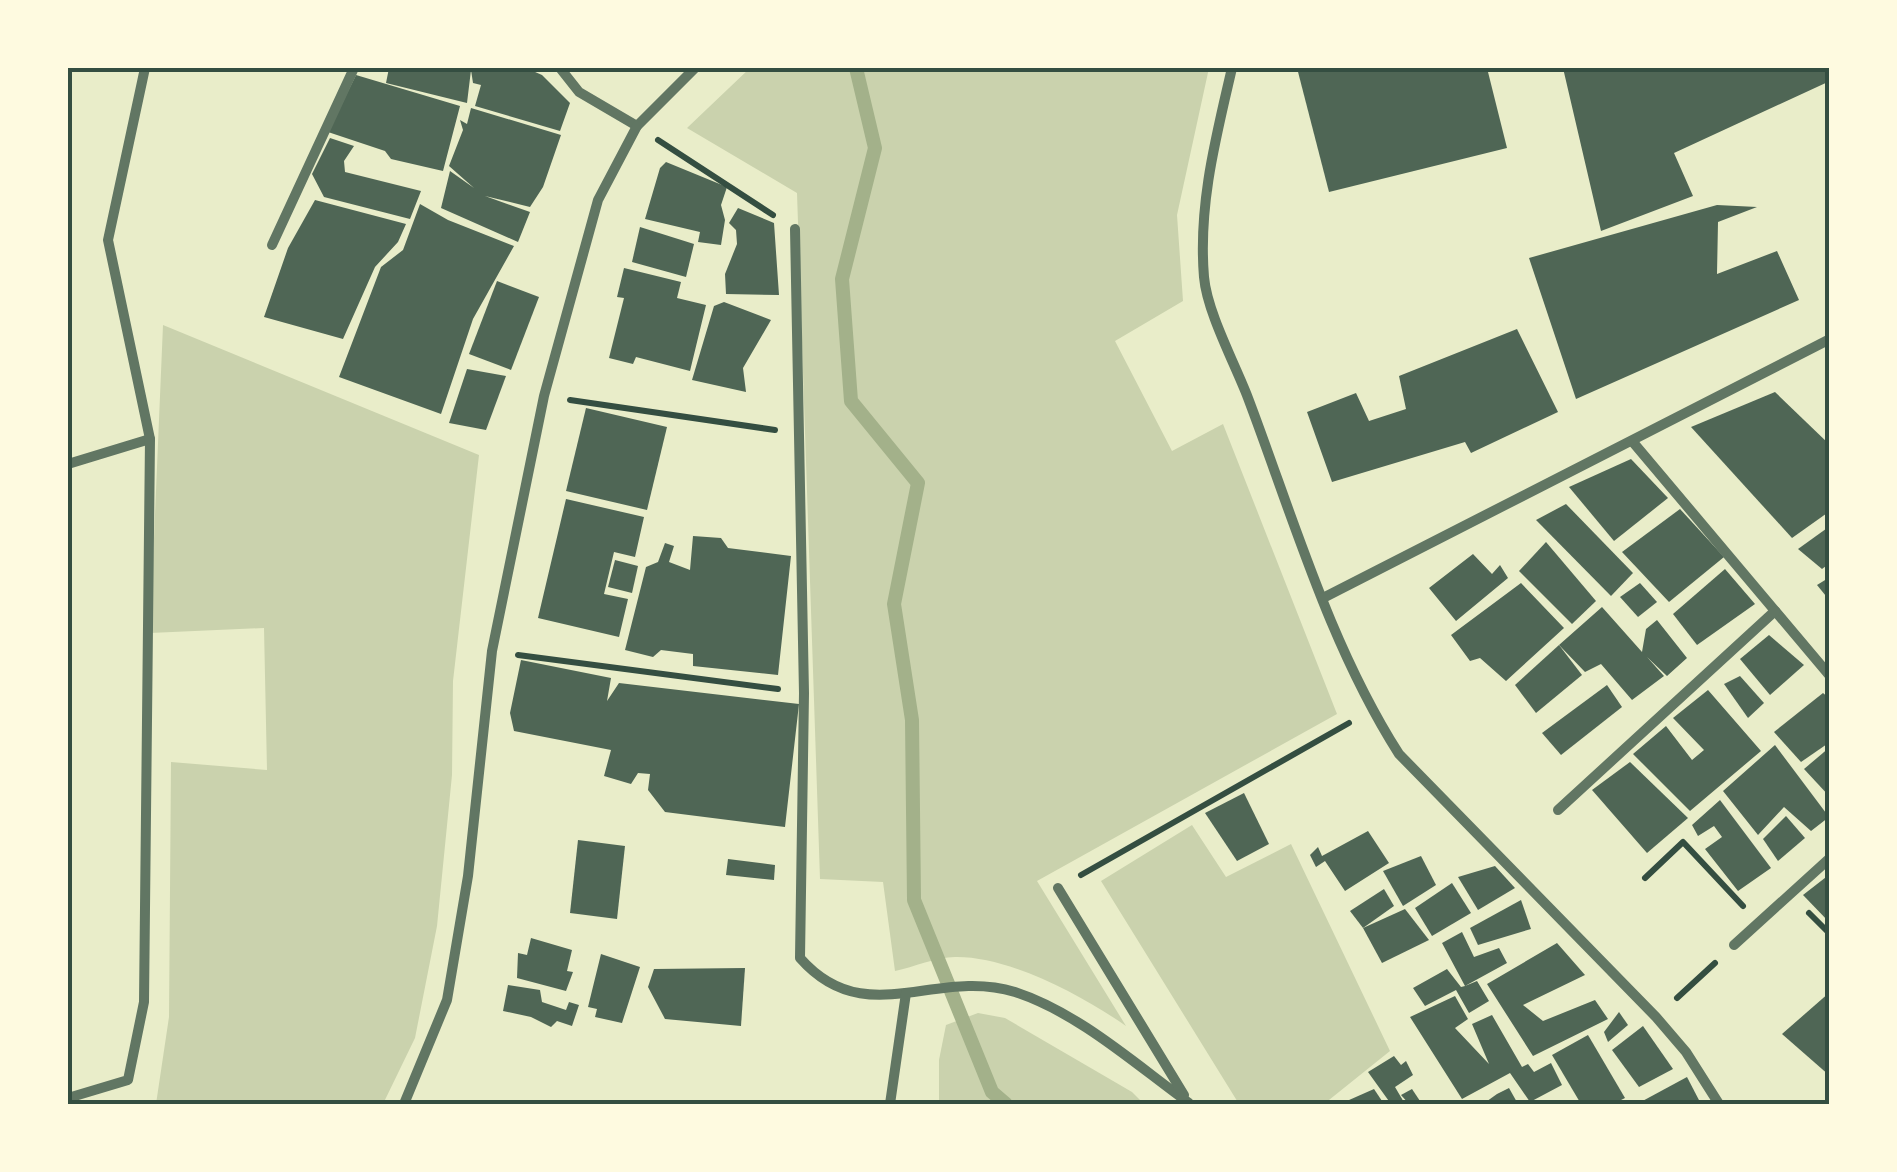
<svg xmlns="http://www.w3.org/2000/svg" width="1897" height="1172" font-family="Commissioner,sans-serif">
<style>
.green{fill:#cad2ad}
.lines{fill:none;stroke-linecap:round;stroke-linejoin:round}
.stream{stroke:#a3b18a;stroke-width:14}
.building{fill:#4f6655}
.path{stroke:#344e41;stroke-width:6}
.minor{stroke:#617663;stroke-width:10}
.neatline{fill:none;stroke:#344e41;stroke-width:4}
</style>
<rect width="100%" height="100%" fill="#e9edc9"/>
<!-- green -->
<g class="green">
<path d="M750 68H1209L1177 215 1183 301 1115 341 1172 451 1223 424 1337 714 1037 881 1126 1026C1083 996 1009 956 955 957 936 957 914 967 895 971L883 882 820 879 797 193 687 128Z"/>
<path d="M163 325 479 455 453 681 452 775 437 926 415 1038 383 1104H156L169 1017 171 762 267 770 264 628 150 633Z"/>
<path d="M1192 825 1226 877 1291 844 1390 1051 1324 1104H1239L1101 881Z"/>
<path d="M978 1013 1005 1018 1132 1092 1144 1104H939V1060L946 1025Z"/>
</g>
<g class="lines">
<!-- stream -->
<path class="stream" d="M856 68 875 148 842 279 851 401 918 483 894 604 912 720 914 900 992 1092 1006 1104"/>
</g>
<!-- building -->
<g class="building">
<path d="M389 68H526L542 75 570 103 560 131 475 106 481 85 473 83 471 70 467 103 386 83Z"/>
<path d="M1297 68H1487L1507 148 1329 192Z"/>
<path d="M1563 68H1830V81L1674 153 1693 196 1601 231Z"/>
<path d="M356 75 460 106 443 171 391 159 385 151 328 132Z"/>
<path d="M471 108 561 135 543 187 530 207 485 196 530 212 518 242 441 208 450 171 474 188 449 166 463 130 460 120 467 124Z"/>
<path d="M330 138 354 146 344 161 345 172 421 191 410 219 324 197 312 174Z"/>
<path d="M666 162 727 187 721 205 725 220 721 245 698 242 700 232 645 219 660 168Z"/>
<path d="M315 200 406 224 398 242 375 267 343 339 264 317 288 248Z"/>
<path d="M420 204 448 220 514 246 473 319 441 414 339 377 381 267 403 250Z"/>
<path d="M1717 205 1757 207 1718 222 1717 274 1777 251 1799 300 1576 399 1529 258Z"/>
<path d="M738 208 774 223 779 295 726 294 725 274 737 244 736 230 729 223Z"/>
<path d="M640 227 694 244 686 277 632 262Z"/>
<path d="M624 268 681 282 677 298 706 305 690 371 636 357 633 364 609 358 624 298 617 297Z"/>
<path d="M497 281 539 297 511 370 469 354Z"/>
<path d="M724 302 771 320 743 368 746 392 692 380 714 306Z"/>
<path d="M1517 329 1558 412 1471 453 1465 442 1332 482 1307 412 1356 393 1369 421 1406 409 1399 376Z"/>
<path d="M467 369 506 376 486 430 449 423Z"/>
<path d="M1775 392 1830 445V511L1792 538 1691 427Z"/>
<path d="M586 408 667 427 647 510 566 491Z"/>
<path d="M1631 459 1668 498 1614 541 1569 487Z"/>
<path d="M566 499 644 517 635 557 614 552 604 594 628 599 619 637 538 618Z"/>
<path d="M1566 504 1633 573 1611 596 1536 520Z"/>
<path d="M1680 509 1724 557 1669 602 1622 552Z"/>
<path d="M1830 526V563L1822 569 1798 549Z"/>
<path d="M693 536 721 538 728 548 791 556 778 675 693 666V654L661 650 653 657 625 650 646 567 658 562 665 543 674 546 669 562 690 570Z"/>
<path d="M1546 542 1596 601 1572 624 1519 571Z"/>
<path d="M1473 554 1492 574 1500 565 1508 578 1456 621 1429 588Z"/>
<path d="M615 560 638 566 632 593 608 587Z"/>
<path d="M1725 569 1755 604 1697 645 1673 614Z"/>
<path d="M1830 577V601L1817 585Z"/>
<path d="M1521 583 1564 628 1506 681 1480 658 1470 661 1451 635Z"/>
<path d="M1640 583 1657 602 1638 617 1620 597Z"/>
<path d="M1602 607 1642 652 1646 629 1657 620 1687 658 1667 676 1647 657 1664 676 1632 700 1601 664 1585 672 1559 645Z"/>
<path d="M1769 635 1804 665 1770 695 1740 659Z"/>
<path d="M1559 645 1582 675 1536 713 1515 685Z"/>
<path d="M521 660 611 678 607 701 619 683 799 704 785 827 665 812 648 790 650 774 638 773 631 784 604 776 611 750 514 731 510 713Z"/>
<path d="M1740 676 1764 703 1748 718 1724 684Z"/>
<path d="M1607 685 1622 707 1561 755 1542 733Z"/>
<path d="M1708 690 1761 751 1690 811 1633 754 1666 726 1692 760 1704 750 1673 718Z"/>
<path d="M1823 693 1830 699V742L1801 762 1774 732Z"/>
<path d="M1775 745 1829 817 1811 831 1784 807 1758 835 1723 791Z"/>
<path d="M1830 747V797L1804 769Z"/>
<path d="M1630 762 1688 818 1647 853 1592 790Z"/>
<path d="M1244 793 1269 844 1237 861 1205 813Z"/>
<path d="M1720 800 1771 868 1738 891 1705 849 1722 837 1714 826 1698 836 1692 825Z"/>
<path d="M1786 816 1805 838 1778 861 1763 839Z"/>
<path d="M1368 831 1389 863 1345 891 1325 861 1316 867 1310 855 1318 847 1322 856Z"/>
<path d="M578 840 625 846 617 919 570 913Z"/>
<path d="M1421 856 1436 885 1403 906 1383 871Z"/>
<path d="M728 859 775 865 774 880 726 875Z"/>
<path d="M1495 866 1515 888 1478 910 1458 877Z"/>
<path d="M1830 874V923L1803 895Z"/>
<path d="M1452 883 1471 913 1432 936 1415 908Z"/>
<path d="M1384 889 1394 906 1363 928 1350 911Z"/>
<path d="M1521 900 1531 929 1478 945 1470 928Z"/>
<path d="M1405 909 1429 940 1382 963 1363 928Z"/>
<path d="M1462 932 1474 957 1499 948 1507 963 1465 986 1477 981 1489 1001 1469 1013 1456 990 1425 1006 1413 988 1447 969 1461 987 1465 986 1442 943Z"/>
<path d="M531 938 572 950 567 971 573 972 566 991 517 978 518 953 527 955Z"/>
<path d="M1557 943 1585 975 1523 1005 1543 1021 1595 1000 1608 1019 1533 1056 1487 984Z"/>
<path d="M601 954 640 967 622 1023 595 1017 597 1009 588 1007Z"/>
<path d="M745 968 741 1026 665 1019 648 987 654 969Z"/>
<path d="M508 985 540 990 542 1002 566 1010 569 1002 579 1005 572 1026 557 1021 551 1027 531 1017 503 1011Z"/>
<path d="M1830 992V1076L1782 1034Z"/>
<path d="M1455 996 1468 1019 1455 1028 1489 1064 1472 1024 1492 1015 1522 1067 1528 1064 1534 1072 1551 1063 1562 1085 1530 1102 1510 1073 1462 1099 1410 1017Z"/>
<path d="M1619 1012 1628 1025 1608 1042 1604 1032Z"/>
<path d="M1643 1026 1673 1069 1639 1087 1612 1050Z"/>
<path d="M1588 1035 1625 1098 1613 1104H1581L1552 1055Z"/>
<path d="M1394 1056 1401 1065 1406 1061 1413 1075 1395 1087 1405 1104H1391L1368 1072Z"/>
<path d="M1687 1077 1701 1104H1637Z"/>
<path d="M1509 1088 1518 1104H1483L1497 1094Z"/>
<path d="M1374 1089 1384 1104H1340Z"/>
<path d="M1412 1089 1422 1104H1409L1401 1095Z"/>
</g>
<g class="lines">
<!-- path -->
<g class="path">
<path d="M658 140 773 215"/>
<path d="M570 400 775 430"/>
<path d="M518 655 778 689"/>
<path d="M1081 875 1349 723"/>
<path d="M1645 878 1683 842 1743 906"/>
<path d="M1809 913 1830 934"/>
<path d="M1677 998 1715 963"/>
</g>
<!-- minor -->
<g class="minor">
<path d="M560 68 579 92 637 126"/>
<path d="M1232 68C1216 137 1198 205 1204 277 1207 312 1235 364 1248 398 1293 517 1330 646 1399 754L1656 1017 1686 1052 1719 1104"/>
<path d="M795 229 804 693 800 958C865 1032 935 967 1015 992 1079 1013 1135 1064 1189 1103"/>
<path d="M272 245 354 68"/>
<path d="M1632 441 1830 676"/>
<path d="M68 464 150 439"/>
<path d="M1323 598 1830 339"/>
<path d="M1558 810 1775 611"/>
<path d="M1058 888 1184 1095"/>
<path d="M1734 945 1830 858"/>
<path d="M68 1098 128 1080 144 1002 150 439 108 240 145 68"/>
<path d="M404 1104 447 1000 468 876 492 651 544 396 598 200 637 126 695 68"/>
<path d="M890 1104 906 993"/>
</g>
</g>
<!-- border -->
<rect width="1897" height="1172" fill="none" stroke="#fefae0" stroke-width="140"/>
<rect x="70" y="70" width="1757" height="1032" class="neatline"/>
</svg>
